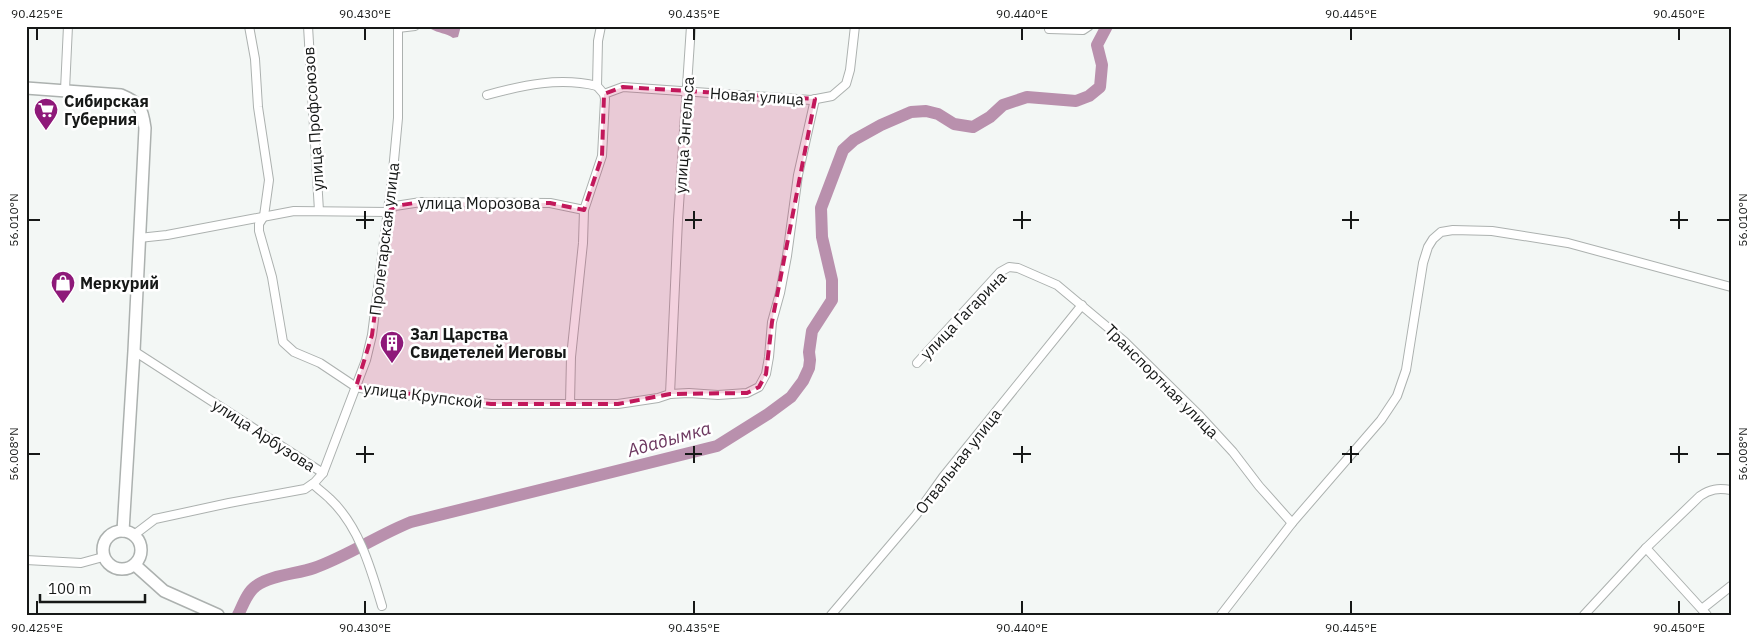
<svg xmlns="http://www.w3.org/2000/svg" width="1757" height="641" font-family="'IBM Plex Sans',sans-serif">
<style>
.water{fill:#b990ad}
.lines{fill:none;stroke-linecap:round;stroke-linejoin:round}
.river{stroke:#b990ad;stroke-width:12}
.street-casing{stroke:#acb1af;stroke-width:10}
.secondary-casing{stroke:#acb1af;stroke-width:14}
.street{stroke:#fff;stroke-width:8}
.secondary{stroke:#fff;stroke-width:11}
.marked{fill:#c2185b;fill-opacity:0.2;stroke:#c2185b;stroke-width:4;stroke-dasharray:10 6;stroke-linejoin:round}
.ticks{fill:none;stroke:#161817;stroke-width:2}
.labels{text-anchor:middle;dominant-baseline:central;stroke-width:5;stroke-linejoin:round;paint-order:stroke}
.street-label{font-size:16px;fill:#161817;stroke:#fff}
.poi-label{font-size:16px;font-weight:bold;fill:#161817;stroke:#fff;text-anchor:start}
.water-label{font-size:18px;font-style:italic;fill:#6c375f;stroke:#fff}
.neatline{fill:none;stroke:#161817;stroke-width:2}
.ticks-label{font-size:12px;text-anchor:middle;fill:#161817}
</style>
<rect width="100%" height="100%" fill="#f3f7f5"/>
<!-- water -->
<path class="water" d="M452 26H461L458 37 453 38C446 33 438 33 431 29H447Z"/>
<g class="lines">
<!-- river -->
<path class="river" d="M238 615C243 605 247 592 256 586 271 575 297 574 314 568 348 556 378 535 411 522L717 446 768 414 791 397 803 381 809 368 810 360 809 352 812 331 832 300V280L822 237 821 208 843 150 854 140 881 125 911 112 926 111 938 114 954 124 973 127 990 117 1003 105 1027 97 1076 101 1089 96 1100 87 1102 65 1097 45 1107 26"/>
<defs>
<g id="street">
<path d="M249 26 255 59 258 107 269 180 264 216 259 224V231L272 277 283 342 294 352 320 363 356 387 385 393 491 404H618L658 398 670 394 689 393 718 395 747 393 759 387 766 374 769 357 772 322 780 293 787 256 798 175 815 99"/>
<path d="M308 26 319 211"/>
<path d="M398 28 415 26"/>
<path d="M1049 29 1083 30 1089 26"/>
<path d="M65 90 68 26"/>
<path d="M604 94 623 87 811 100 832 96 846 84 850 70 855 26"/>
<path d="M487 95C523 85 560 77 597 86"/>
<path d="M139 238 167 235 294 211 388 212 395 206 421 202 550 203 584 210"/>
<path d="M134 351 323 473"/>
<path d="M917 363 1000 272 1009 267 1018 268 1057 285 1124 341 1198 414 1233 452 1259 486 1292 523"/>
<path d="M670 394 678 220 691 26"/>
<path d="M570 403 571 357 583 243 584 210 602 156 605 99 604 94 597 86 598 41 601 26"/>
<path d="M313 484C318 489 325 494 330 499 359 526 371 569 382 606"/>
<path d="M134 535 155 519 229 503 305 489 315 482 323 473 366 360 372 335 393 171 398 118V26"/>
<path d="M1646 548 1707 615"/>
<path d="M26 560 81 563 103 557"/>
<path d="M1702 609 1731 586"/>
<path d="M831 615 916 515 943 477 1082 305"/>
<path d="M1221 615 1292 523 1381 420 1397 396 1406 370 1423 263 1428 247 1433 239 1441 232 1453 230 1492 231 1568 243 1731 287"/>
<path d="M1584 615 1646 548 1700 496C1710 489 1718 488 1731 490"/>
</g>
<g id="secondary">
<path d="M26 88 121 95C140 103 142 107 145 128L134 351 123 531"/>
<circle cx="122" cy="550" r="19"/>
<path d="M135 565 164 591 218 615"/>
</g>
</defs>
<!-- street casing -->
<use href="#street" class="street-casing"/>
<!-- secondary casing -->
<use href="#secondary" class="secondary-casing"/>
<!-- street -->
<use href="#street" class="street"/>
<!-- secondary -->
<use href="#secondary" class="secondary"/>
</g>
<!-- marked area -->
<path class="marked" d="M623 87 815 99 772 322 766 374 759 387 747 393 670 394 618 404H491L356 387 372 335 388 212 395 206 421 202 550 203 584 210 602 156 604 94Z"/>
<!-- ticks -->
<path class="ticks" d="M37 28V40M365 28V40M694 28V40M1022 28V40M1351 28V40M1679 28V40M365 211V229M694 211V229M1022 211V229M1351 211V229M1679 211V229M28 220H40M356 220H374M685 220H702M1013 220H1031M1342 220H1359M1670 220H1688M1717 220H1730M365 446V463M694 446V463M1022 446V463M1351 446V463M1679 446V463M28 454H40M356 454H374M685 454H702M1013 454H1031M1342 454H1359M1670 454H1688M1717 454H1730M37 601V614M365 601V614M694 601V614M1022 601V614M1351 601V614M1679 601V614"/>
<!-- icons -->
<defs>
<symbol id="supermarket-pin" viewBox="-11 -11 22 30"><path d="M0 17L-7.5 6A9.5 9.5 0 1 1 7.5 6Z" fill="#8e1979" stroke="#fff"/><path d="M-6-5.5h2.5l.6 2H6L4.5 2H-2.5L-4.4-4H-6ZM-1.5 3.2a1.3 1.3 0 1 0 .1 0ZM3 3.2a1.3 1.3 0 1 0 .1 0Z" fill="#fff"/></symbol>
<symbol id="shop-pin" viewBox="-11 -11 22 30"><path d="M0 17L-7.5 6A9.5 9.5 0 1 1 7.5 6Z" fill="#8e1979" stroke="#fff"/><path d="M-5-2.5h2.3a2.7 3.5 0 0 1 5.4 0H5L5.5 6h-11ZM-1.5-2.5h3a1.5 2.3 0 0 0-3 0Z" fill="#fff"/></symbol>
<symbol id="building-pin" viewBox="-11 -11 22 30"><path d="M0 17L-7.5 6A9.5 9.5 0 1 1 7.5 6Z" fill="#8e1979" stroke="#fff"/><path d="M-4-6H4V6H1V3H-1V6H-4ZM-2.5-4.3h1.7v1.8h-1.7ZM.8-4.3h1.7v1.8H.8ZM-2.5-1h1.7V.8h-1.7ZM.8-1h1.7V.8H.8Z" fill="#fff"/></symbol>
</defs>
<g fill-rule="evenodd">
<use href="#supermarket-pin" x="32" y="96" width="28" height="38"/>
<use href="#shop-pin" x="49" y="269" width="28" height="38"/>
<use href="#building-pin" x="378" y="329" width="28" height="38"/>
</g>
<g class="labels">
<!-- street labels -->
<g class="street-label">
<text transform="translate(757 96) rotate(4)">Новая улица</text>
<text transform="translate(313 119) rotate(-94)">улица Профсоюзов</text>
<text transform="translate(684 135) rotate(-86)">улица Энгельса</text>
<text x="479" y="203">улица Морозова</text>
<text transform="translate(384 239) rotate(-83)">Пролетарская улица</text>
<text transform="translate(963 315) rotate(-46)">улица Гагарина</text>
<text transform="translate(1162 381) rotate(45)">Транспортная улица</text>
<text transform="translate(423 395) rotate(7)">улица Крупской</text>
<text transform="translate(264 435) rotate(33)">улица Арбузова</text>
<text transform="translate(958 461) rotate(-52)">Отвальная улица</text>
</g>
<!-- poi labels -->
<g class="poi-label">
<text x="64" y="101">Сибирская<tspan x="64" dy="18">Губерния</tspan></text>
<text x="80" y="283">Меркурий</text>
<text x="410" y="334">Зал Царства<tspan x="410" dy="18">Свидетелей Иеговы</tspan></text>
</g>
<!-- water labels -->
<g class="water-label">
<text transform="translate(669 439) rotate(-16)">Ададымка</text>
</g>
</g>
<!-- border -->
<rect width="1757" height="641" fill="none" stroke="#ffffff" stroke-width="55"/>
<!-- scale -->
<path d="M40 594v8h105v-8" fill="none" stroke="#161817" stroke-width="2.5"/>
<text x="48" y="594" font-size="15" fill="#161817" stroke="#ffffff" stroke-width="4" paint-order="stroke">100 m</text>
<rect x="28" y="28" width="1702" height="586" class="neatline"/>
<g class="ticks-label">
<text x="37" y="18">90.425°E</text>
<text x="365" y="18">90.430°E</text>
<text x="694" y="18">90.435°E</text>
<text x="1022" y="18">90.440°E</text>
<text x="1351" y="18">90.445°E</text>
<text x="1679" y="18">90.450°E</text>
<text transform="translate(14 220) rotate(-90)" y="4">56.010°N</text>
<text transform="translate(1743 220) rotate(-90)" y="4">56.010°N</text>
<text transform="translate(14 454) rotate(-90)" y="4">56.008°N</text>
<text transform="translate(1743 454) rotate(-90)" y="4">56.008°N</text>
<text x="37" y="632">90.425°E</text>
<text x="365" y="632">90.430°E</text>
<text x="694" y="632">90.435°E</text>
<text x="1022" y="632">90.440°E</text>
<text x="1351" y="632">90.445°E</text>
<text x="1679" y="632">90.450°E</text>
</g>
</svg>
